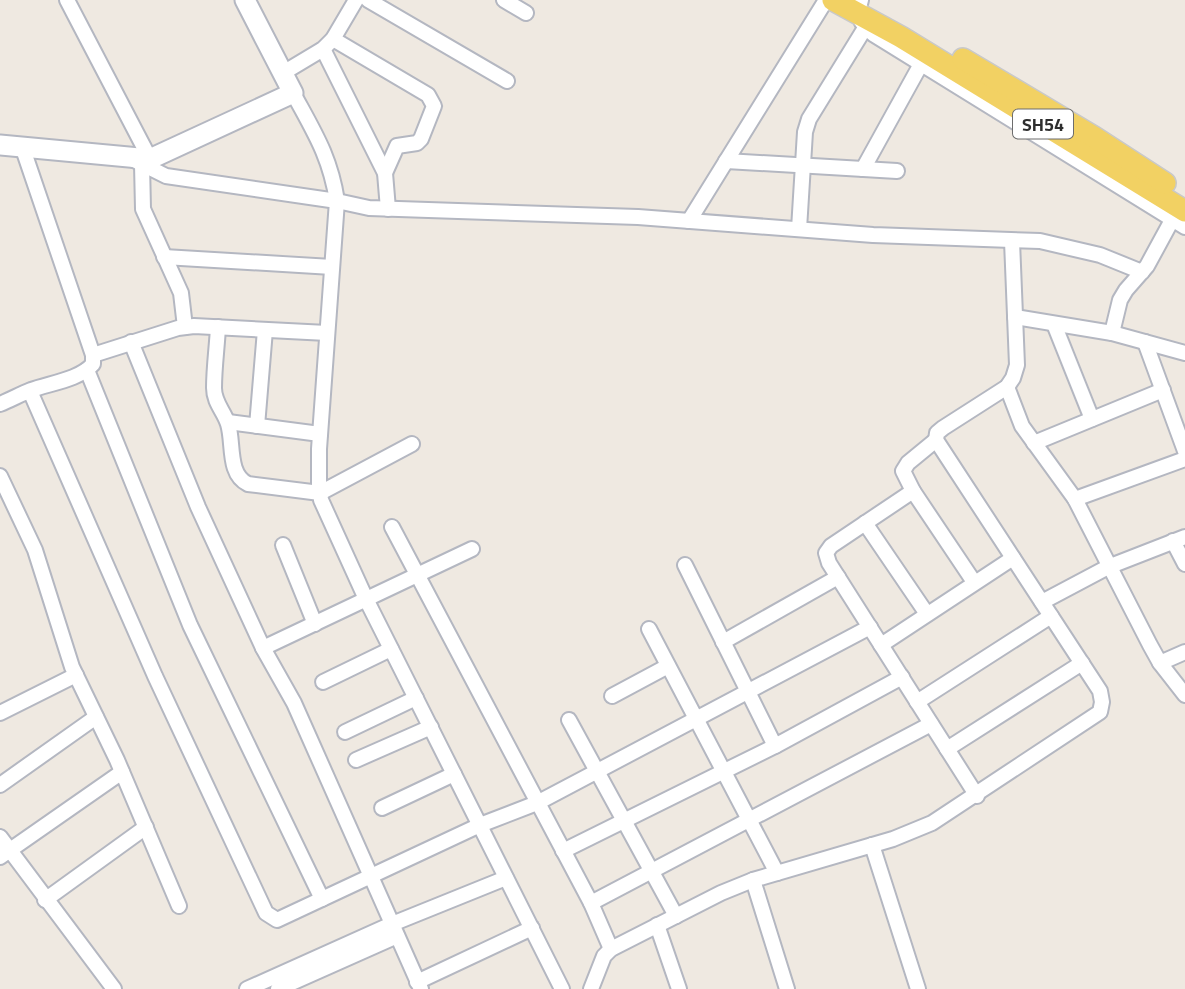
<svg xmlns="http://www.w3.org/2000/svg" width="1185" height="989" font-family="'Titillium Web',sans-serif">
<style>
.lines{fill:none;stroke-linecap:round;stroke-linejoin:round}
.minor-casing{stroke:#b4b7c1;stroke-width:18}
.secondary-casing{stroke:#b4b7c1;stroke-width:23}
.primary-casing{stroke:#c9c9c9;stroke-width:24}
.minor{stroke:#fff;stroke-width:14}
.secondary{stroke:#fff;stroke-width:19}
.primary{stroke:#f2d163;stroke-width:21}
.labels{text-anchor:middle;dominant-baseline:central;stroke-width:7;stroke-linejoin:round;paint-order:stroke}
.shield{fill:#fff;stroke:#6d6d6d;stroke-width:2}
.shield-label{font-size:18px;font-weight:bold;fill:#2e2e2e}
</style>
<rect width="100%" height="100%" fill="#efe9e1"/>
<g class="lines">
<defs>
<g id="minor">
<path d="M67 0 150 159"/>
<path d="M368 0 507 81"/>
<path d="M504 0 526 13"/>
<path d="M861 0C856 16 860 23 873 34L1185 227"/>
<path d="M333 39 428 95 434 106 421 139 417 143 397 146 385 173"/>
<path d="M323 49 385 173 388 209"/>
<path d="M283 73 323 49 333 39 356 0"/>
<path d="M293 93C314 132 330 156 337 201L319 449V484L321 500 366 599 562 989"/>
<path d="M134 160 166 176 337 201 369 208 638 217 873 235 1040 241 1100 255 1142 272"/>
<path d="M726 161 897 171"/>
<path d="M142 164 143 209 181 293 185 327"/>
<path d="M863 169 921 64"/>
<path d="M689 221 826 0"/>
<path d="M799 229 805 132 809 119 865 28"/>
<path d="M164 257 332 267"/>
<path d="M1015 317 1112 333 1185 353"/>
<path d="M1054 324 1092 419"/>
<path d="M218 327C217 347 214 368 214 388 214 403 224 411 228 424 234 443 227 474 248 484L320 493 412 444"/>
<path d="M1112 333 1120 300 1126 290 1147 266 1172 220"/>
<path d="M131 342 198 507 263 648 294 703 421 989"/>
<path d="M1145 342 1185 451"/>
<path d="M93 355 178 328 194 326 327 333"/>
<path d="M87 370 190 625 322 899"/>
<path d="M1007 387 1022 426 1075 499 1150 645 1160 663 1185 695"/>
<path d="M30 391 155 676 266 913 277 920 480 825 537 803 870 627"/>
<path d="M0 404C10 400 21 394 31 390 50 383 79 380 93 364V355L23 149"/>
<path d="M228 422 320 434"/>
<path d="M257 426 265 330"/>
<path d="M936 440 908 463 903 471 913 491 974 582"/>
<path d="M1034 443 1163 390"/>
<path d="M0 476 35 550 72 667 117 760 179 906"/>
<path d="M913 491 831 546 826 553 829 563 977 796"/>
<path d="M1075 499 1185 459"/>
<path d="M865 523 927 614"/>
<path d="M392 527 591 903 611 949"/>
<path d="M1173 541 1185 564"/>
<path d="M283 545 315 624"/>
<path d="M685 565 775 746"/>
<path d="M1042 602 1108 567 1185 537"/>
<path d="M649 629 777 873"/>
<path d="M723 642 838 577"/>
<path d="M881 645 1013 558"/>
<path d="M263 648 472 549"/>
<path d="M1160 663 1185 652"/>
<path d="M323 682 391 649"/>
<path d="M612 696 668 666"/>
<path d="M917 702 1051 616"/>
<path d="M0 713 76 675"/>
<path d="M569 720 676 916"/>
<path d="M345 732 416 698"/>
<path d="M947 749 1082 663"/>
<path d="M356 760 431 727"/>
<path d="M0 785 96 717"/>
<path d="M382 808 454 774"/>
<path d="M0 837 114 989"/>
<path d="M872 845 918 989"/>
<path d="M563 851 775 746 902 677"/>
<path d="M0 857 122 772"/>
<path d="M753 880 787 989"/>
<path d="M45 900 146 827"/>
<path d="M591 903 931 724"/>
<path d="M657 925 679 989"/>
<path d="M417 982 532 928"/>
<path d="M247 989 392 924 506 878"/>
<path d="M278 989 397 936"/>
<path d="M591 989 604 956 611 949 721 893 753 880 893 839 932 823 1100 712 1102 702 1100 691 936 440 937 433 943 428 1007 387 1013 378 1017 365 1012 241"/>
</g>
<path id="secondary" d="M0 145 150 159 293 93 245 0"/>
<g id="primary">
<path d="M833 0 901 37 1185 211"/>
<path d="M963 59 1094 137 1165 183"/>
</g>
</defs>
<!-- minor casing -->
<use href="#minor" class="minor-casing"/>
<!-- secondary casing -->
<use href="#secondary" class="secondary-casing"/>
<!-- primary casing -->
<use href="#primary" class="primary-casing"/>
<!-- minor -->
<use href="#minor" class="minor"/>
<!-- secondary -->
<use href="#secondary" class="secondary"/>
<!-- primary -->
<use href="#primary" class="primary"/>
</g>
<g class="labels">
<!-- shield labels -->
<rect class="shield" x="1013" y="109.5" width="60" height="29" rx="5"/>
<g class="shield-label">
<text x="1043" y="124">SH54</text>
</g>
</g>
</svg>
